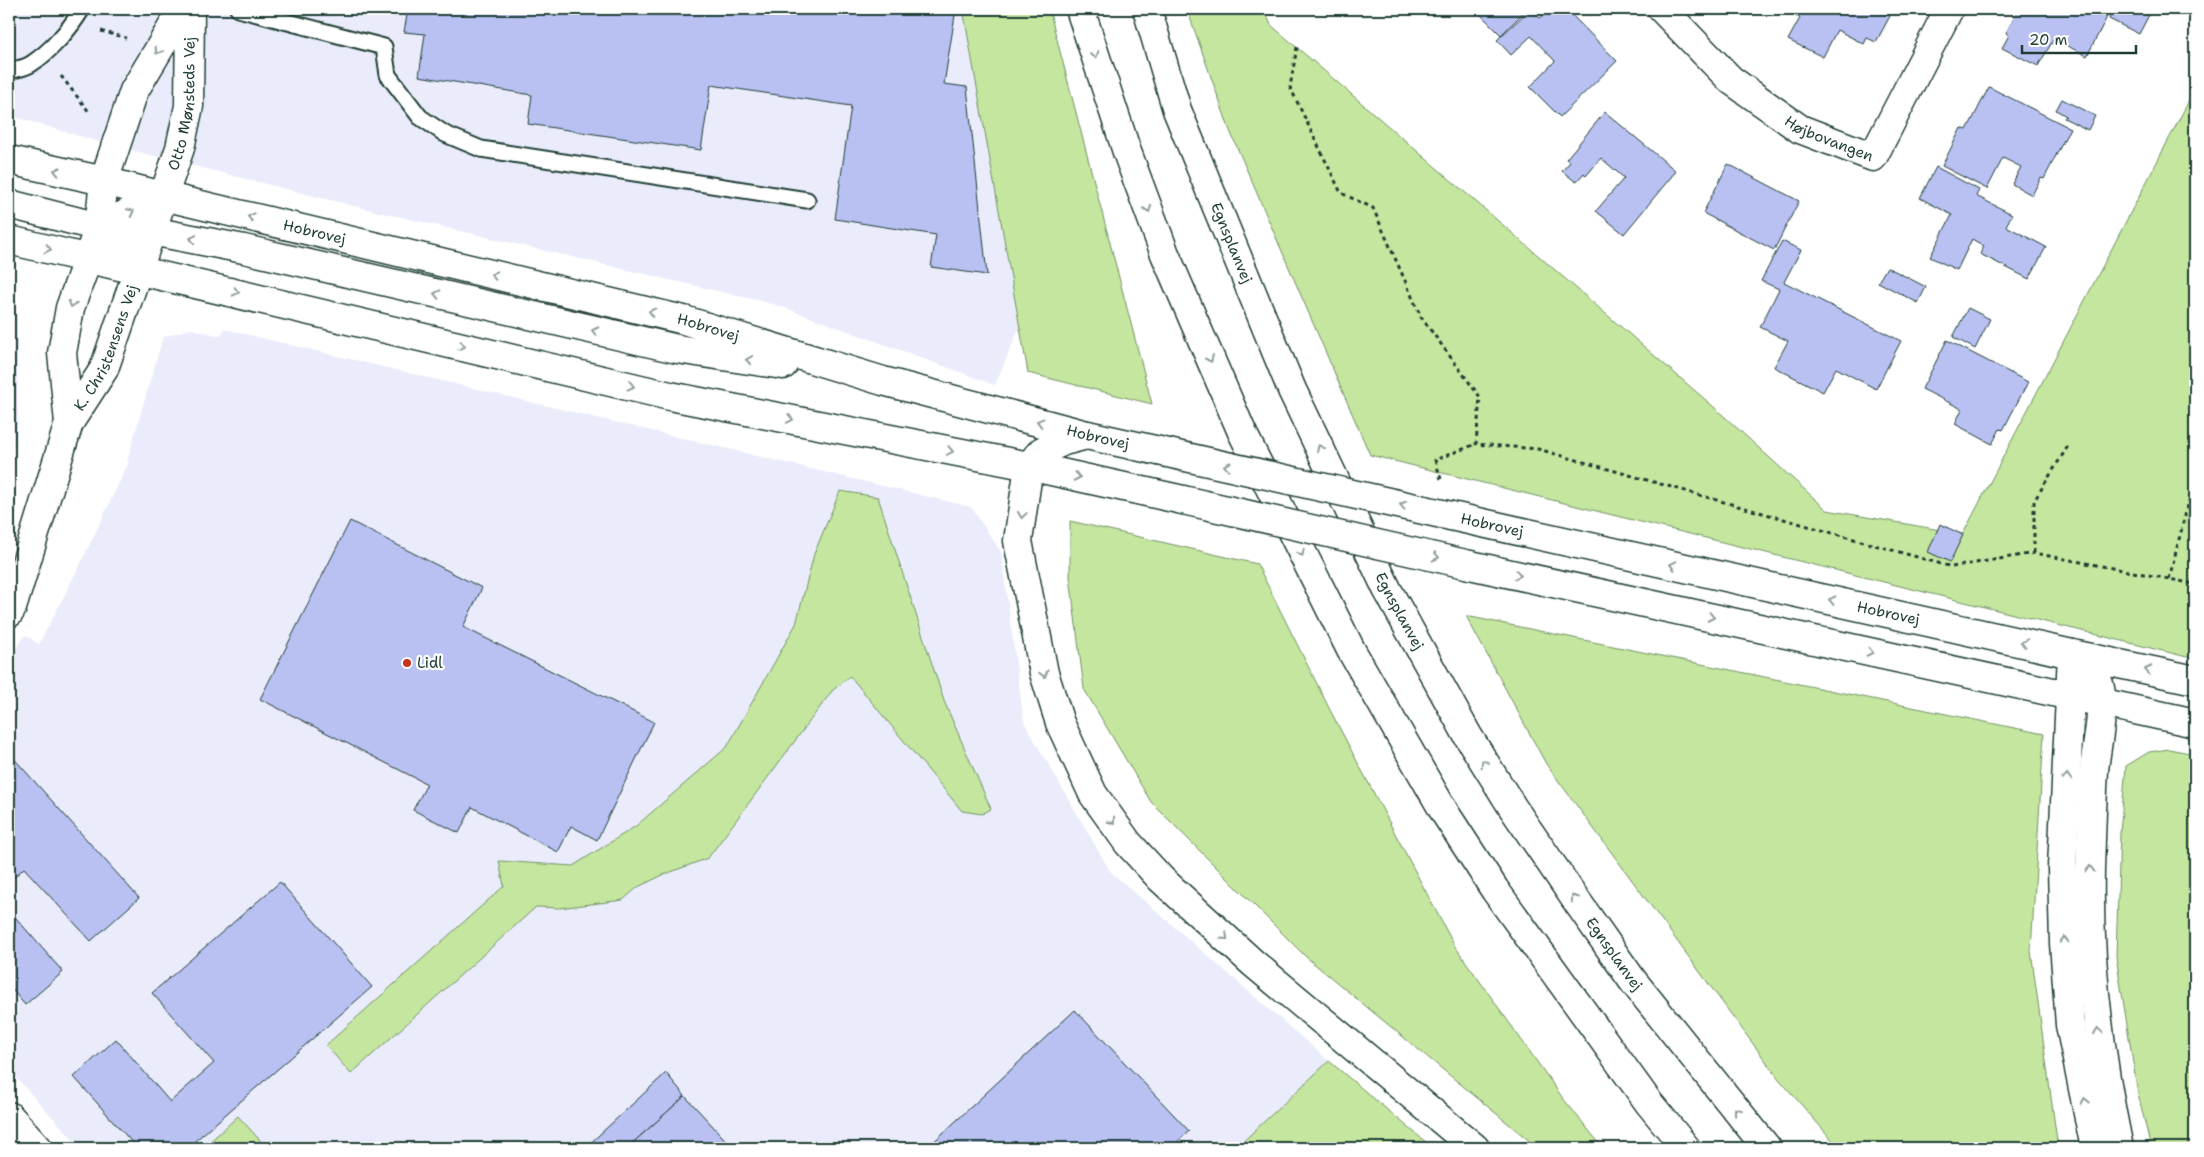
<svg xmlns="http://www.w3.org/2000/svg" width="2204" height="1157" font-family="'Shantell Sans',sans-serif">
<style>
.built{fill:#eaecfb}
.green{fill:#c5e69e;stroke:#729269}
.building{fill:#b8c1f2;stroke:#1f3d34}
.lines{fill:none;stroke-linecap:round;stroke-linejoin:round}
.service-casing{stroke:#1f3d34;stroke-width:19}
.minor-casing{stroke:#1f3d34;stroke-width:31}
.secondary-casing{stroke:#1f3d34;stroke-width:31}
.path{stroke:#1f3d34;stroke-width:3;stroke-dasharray:4 4;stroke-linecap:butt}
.service{stroke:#fff;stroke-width:15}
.minor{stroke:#fff;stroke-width:28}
.secondary{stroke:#fff;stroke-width:28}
.minor-bridge-casing{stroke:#1f3d34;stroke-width:31;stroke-linecap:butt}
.secondary-bridge-casing{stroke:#1f3d34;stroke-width:31;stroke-linecap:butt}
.minor-bridge{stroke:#fff;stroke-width:28}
.secondary-bridge{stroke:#fff;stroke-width:28}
.oneway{stroke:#8f9e9a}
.poi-dot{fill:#c8321e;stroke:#fff;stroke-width:2}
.labels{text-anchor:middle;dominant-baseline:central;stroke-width:4.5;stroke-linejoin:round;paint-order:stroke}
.street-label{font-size:15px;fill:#1f3d34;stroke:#fff}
.poi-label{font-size:15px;fill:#1f3d34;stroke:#fff;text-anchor:start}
</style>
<rect width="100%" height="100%" fill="#fff"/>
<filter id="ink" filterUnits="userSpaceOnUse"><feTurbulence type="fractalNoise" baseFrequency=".02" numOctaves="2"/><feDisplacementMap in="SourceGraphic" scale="10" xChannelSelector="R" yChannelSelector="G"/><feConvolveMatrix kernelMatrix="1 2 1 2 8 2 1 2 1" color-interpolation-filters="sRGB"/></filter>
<g filter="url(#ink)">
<!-- built -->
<g class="built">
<path d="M9 9H963L1020 326 995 385 777 305 362 208 99 142 9 115Z"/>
<path d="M9 308 17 313 18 423 9 486Z"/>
<path d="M191 329 221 336 224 329 971 507 1001 552 1024 722 1110 871 1329 1061 1236 1148H81L9 1070V660L25 635 39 644 79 567 129 462 127 461 163 337Z"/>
</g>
<!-- green -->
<g class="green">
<path d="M963 9H1049L1152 404 1028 373Z"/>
<path d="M1187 9H1264L1271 25 1715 408 1827 510 1963 534 2195 89V659L1370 455 1230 131Z"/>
<path d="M840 491 878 497 944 701 991 809 982 814 962 811 850 676 832 691 708 858 663 875 638 887 623 900 559 908 536 907 351 1074 326 1045 504 886 499 861 573 866 636 826 727 747 796 624 814 554Z"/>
<path d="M1070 521 1257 564 1330 710 1454 945 1562 1097 1603 1148H1538L1306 957 1151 802 1084 689 1070 577Z"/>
<path d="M1466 616 2044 734 2031 951 2058 1148H1839L1779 1079 1546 764Z"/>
<path d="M2169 749 2195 754V1148H2151L2138 1094 2116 956 2120 833 2126 766 2149 752Z"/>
<path d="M1329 1061 1433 1148H1236Z"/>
<path d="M238 1116 267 1148H203Z"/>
</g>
<!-- building -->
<g class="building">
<path d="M408 9H956L944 84 967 87 987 275 931 267 936 235 835 219 851 106 711 85 701 150 528 124 532 95 419 76 425 34 404 32Z"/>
<path d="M1475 9H1527L1501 35Z"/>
<path d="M1530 9 1540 18 1550 9H1566L1617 61 1560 117 1530 87 1555 61 1531 36 1511 55 1497 40Z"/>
<path d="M1759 9H1774L1771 15Z"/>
<path d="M1796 9H1876L1890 16 1876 42 1867 38 1864 44 1837 30 1823 57 1788 40 1800 18 1794 15Z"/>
<path d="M2018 9H2100L2109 13 2087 56 2054 39 2038 66 2002 48 2009 35 2006 33Z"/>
<path d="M2114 9H2136L2149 15 2139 34 2109 19Z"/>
<path d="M1989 87 2070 128 2044 179 2041 178 2032 195 2012 184 2021 167 2003 158 1987 189 1942 166 1961 128 1967 130Z"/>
<path d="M2062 99 2095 116 2088 130 2064 118 2066 116 2056 110Z"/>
<path d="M1605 112 1676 171 1624 234 1596 211 1624 178 1601 158 1586 176 1584 173 1576 182 1562 171 1570 162 1566 159Z"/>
<path d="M1728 164 1799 201 1774 250 1703 213Z"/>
<path d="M1936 167 1979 190 1976 196 2012 214 2006 226 2046 247 2029 279 1980 254 1984 246 1972 239 1957 270 1930 257 1952 215 1920 198Z"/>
<path d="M1782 241 1801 250 1784 282 1901 341 1876 389 1836 368 1823 392 1774 367 1788 341 1760 327 1779 289 1761 281Z"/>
<path d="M1887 267 1926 287 1918 303 1878 282Z"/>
<path d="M1968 308 1990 319 1975 349 1953 337Z"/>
<path d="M1947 340 2028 382 2003 430 2000 429 1992 444 1955 424 1962 409 1922 389Z"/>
<path d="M350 521 482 588 463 627 654 722 597 840 571 826 558 852 472 807 459 833 413 810 427 784 260 699Z"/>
<path d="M1940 524 1963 535 1950 562 1928 552Z"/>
<path d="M9 753 139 898 91 941 24 868 9 882Z"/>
<path d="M280 882 372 987 187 1148H137L74 1077 116 1039 170 1102 214 1063 152 993Z"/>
<path d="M9 910 63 972 25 1005 9 986Z"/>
<path d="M1075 1010 1189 1131 1171 1148H927Z"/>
<path d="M666 1073 685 1096 627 1148H585Z"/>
<path d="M685 1096 733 1148H627Z"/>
</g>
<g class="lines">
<defs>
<g id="service">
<path d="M238 9 384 47 388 75 420 117 445 134 481 149 807 200"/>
<path d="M9 71C16 69 25 68 31 64 51 51 70 29 82 9"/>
</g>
<g id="minor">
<path id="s1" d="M1662 9 1731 80 1800 129 1873 157 1949 9"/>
<path d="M69 423 62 353 70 308 99 227 104 181 134 91 183 9"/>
<path d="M1029 466 1183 500"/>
<path d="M1470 565 2195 723"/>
<path id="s2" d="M9 613 12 608 69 423 104 369 180 148 189 106 190 9"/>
<path d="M2072 654 2195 680"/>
<path d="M9 1116 38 1148"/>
</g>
<g id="secondary">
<path d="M1080 9 1127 152 1165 254 1242 432 1351 650 1445 813 1495 890 1649 1103 1686 1148"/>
<path id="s3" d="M1147 9 1177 110 1292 390 1387 589 1468 736 1513 808 1576 900 1633 981 1767 1148"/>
<path id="s4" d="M9 160 104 181 163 196 684 320 883 381 1087 435 1159 451"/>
<path d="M9 204 99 227 163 196"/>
<path d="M9 240 670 396 1029 466"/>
<path d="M88 258 151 231 244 249 677 349 783 365"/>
<path d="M1087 435 1064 441 1042 451 1029 466 1018 541 1044 673 1060 723 1093 794 1128 843 1161 879 1253 963 1475 1148"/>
<path id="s5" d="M1451 516 2072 654C2084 662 2095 670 2099 684 2106 708 2096 746 2094 771 2092 804 2091 837 2090 870 2088 963 2100 1057 2119 1148"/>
<path d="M2072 654 2062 868 2064 943 2070 1025 2095 1148"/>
</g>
</defs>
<!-- service casing -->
<use href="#service" class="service-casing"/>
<!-- minor casing -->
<use href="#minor" class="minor-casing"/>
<!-- secondary casing -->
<use href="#secondary" class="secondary-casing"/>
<!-- path -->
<g class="path">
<path d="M101 31 126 38"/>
<path d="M1297 47 1290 87 1341 193 1373 208 1421 317 1480 397 1476 444 1538 449 1952 567 2034 553 2195 584"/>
<path d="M61 76 90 113"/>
<path d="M1441 479 1435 460 1476 444"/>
<path d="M2034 553V501L2068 446"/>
<path d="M2169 579 2189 500"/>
</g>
<!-- service -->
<use href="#service" class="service"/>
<!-- minor -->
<use href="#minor" class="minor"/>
<!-- secondary -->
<use href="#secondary" class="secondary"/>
<defs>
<path id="minor-bridge" d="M1183 500 1470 565"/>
<path id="secondary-bridge" d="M1159 451 1451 516"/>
</defs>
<!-- minor-bridge casing -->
<use href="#minor-bridge" class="minor-bridge-casing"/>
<!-- secondary-bridge casing -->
<use href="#secondary-bridge" class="secondary-bridge-casing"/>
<!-- minor-bridge -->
<use href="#minor-bridge" class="minor-bridge"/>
<!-- secondary-bridge -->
<use href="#secondary-bridge" class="secondary-bridge"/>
</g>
<!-- one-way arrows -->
<defs><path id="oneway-chevron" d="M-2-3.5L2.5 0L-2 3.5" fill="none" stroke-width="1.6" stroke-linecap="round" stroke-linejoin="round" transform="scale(1.25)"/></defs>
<g class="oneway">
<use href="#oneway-chevron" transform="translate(158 51) rotate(121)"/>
<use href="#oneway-chevron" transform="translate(1095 55) rotate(72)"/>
<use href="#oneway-chevron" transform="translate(57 171) rotate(-168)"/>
<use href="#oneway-chevron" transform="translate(1148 209) rotate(70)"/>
<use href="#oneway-chevron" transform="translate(131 212) rotate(-26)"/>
<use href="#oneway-chevron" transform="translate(251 217) rotate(-167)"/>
<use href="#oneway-chevron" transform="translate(193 239) rotate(-169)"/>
<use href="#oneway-chevron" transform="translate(48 249) rotate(13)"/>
<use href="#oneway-chevron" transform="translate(494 275) rotate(-167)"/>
<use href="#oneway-chevron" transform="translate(236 292) rotate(13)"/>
<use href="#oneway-chevron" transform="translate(437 294) rotate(-167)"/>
<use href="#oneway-chevron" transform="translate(72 304) rotate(107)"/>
<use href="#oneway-chevron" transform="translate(652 312) rotate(-166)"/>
<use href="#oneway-chevron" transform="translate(595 331) rotate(-168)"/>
<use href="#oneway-chevron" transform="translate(462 346) rotate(13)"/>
<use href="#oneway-chevron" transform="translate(1210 359) rotate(66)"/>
<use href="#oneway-chevron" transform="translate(749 360) rotate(-171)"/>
<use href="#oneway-chevron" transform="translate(631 386) rotate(14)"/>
<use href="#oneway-chevron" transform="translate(790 419) rotate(11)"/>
<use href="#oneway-chevron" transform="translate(1040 422) rotate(-165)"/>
<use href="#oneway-chevron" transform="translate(1320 448) rotate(-115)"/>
<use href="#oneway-chevron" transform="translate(950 451) rotate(11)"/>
<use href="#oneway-chevron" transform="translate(1227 466) rotate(-167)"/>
<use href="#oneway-chevron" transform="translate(1077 477) rotate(12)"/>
<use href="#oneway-chevron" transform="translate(1403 505) rotate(-168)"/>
<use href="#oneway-chevron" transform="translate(1022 515) rotate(98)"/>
<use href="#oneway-chevron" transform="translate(1301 553) rotate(64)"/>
<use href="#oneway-chevron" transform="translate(1436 557) rotate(13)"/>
<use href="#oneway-chevron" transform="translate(1673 565) rotate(-167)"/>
<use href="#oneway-chevron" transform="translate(1518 575) rotate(12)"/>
<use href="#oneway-chevron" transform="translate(1832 600) rotate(-167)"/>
<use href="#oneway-chevron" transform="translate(1711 617) rotate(12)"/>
<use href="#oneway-chevron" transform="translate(2024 643) rotate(-167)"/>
<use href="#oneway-chevron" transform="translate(1870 652) rotate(12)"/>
<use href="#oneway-chevron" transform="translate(2148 670) rotate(-168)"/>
<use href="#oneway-chevron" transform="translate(1044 674) rotate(75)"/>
<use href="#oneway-chevron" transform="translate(1484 763) rotate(-122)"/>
<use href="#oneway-chevron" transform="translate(2067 777) rotate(-87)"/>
<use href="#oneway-chevron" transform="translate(1112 821) rotate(54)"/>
<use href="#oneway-chevron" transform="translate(2090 869) rotate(-89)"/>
<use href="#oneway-chevron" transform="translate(1574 898) rotate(-125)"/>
<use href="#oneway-chevron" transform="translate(1225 937) rotate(42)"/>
<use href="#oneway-chevron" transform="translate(2064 940) rotate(-92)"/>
<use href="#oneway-chevron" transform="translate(2098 1031) rotate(-98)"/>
<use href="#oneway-chevron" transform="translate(2085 1101) rotate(-101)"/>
<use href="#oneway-chevron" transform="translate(1737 1111) rotate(-128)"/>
</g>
</g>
<!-- markers -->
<circle class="poi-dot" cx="407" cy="663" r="5"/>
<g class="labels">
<!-- street labels -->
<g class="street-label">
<text stroke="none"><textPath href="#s2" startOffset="542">Otto Mønsteds Vej</textPath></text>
<text stroke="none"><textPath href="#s1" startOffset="214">Højbovangen</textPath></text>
<text stroke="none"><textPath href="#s4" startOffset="314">Hobrovej</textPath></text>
<text stroke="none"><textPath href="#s3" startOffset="249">Egnsplanvej</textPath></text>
<text stroke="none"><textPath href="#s4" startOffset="719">Hobrovej</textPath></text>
<text stroke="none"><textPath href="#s2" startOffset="284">K. Christensens Vej</textPath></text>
<text stroke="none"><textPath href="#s4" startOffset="1124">Hobrovej</textPath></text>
<text stroke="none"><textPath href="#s5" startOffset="42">Hobrovej</textPath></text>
<text stroke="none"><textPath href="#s3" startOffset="654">Egnsplanvej</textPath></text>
<text stroke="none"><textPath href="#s5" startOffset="448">Hobrovej</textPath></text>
<text stroke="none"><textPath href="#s3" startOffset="1059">Egnsplanvej</textPath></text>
</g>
<!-- poi labels -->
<g class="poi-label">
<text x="417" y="663">Lidl</text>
</g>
</g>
<!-- margin -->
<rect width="2204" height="1157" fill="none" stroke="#fff" stroke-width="30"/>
<rect x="15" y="15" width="2174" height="1127" fill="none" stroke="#1f3d34" stroke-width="2" filter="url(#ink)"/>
<!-- scale -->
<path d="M2022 45v8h114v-8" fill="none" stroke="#1f3d34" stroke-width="2.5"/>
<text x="2029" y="45" font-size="15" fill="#1f3d34" stroke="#ffffff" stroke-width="4" paint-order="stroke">20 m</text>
</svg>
